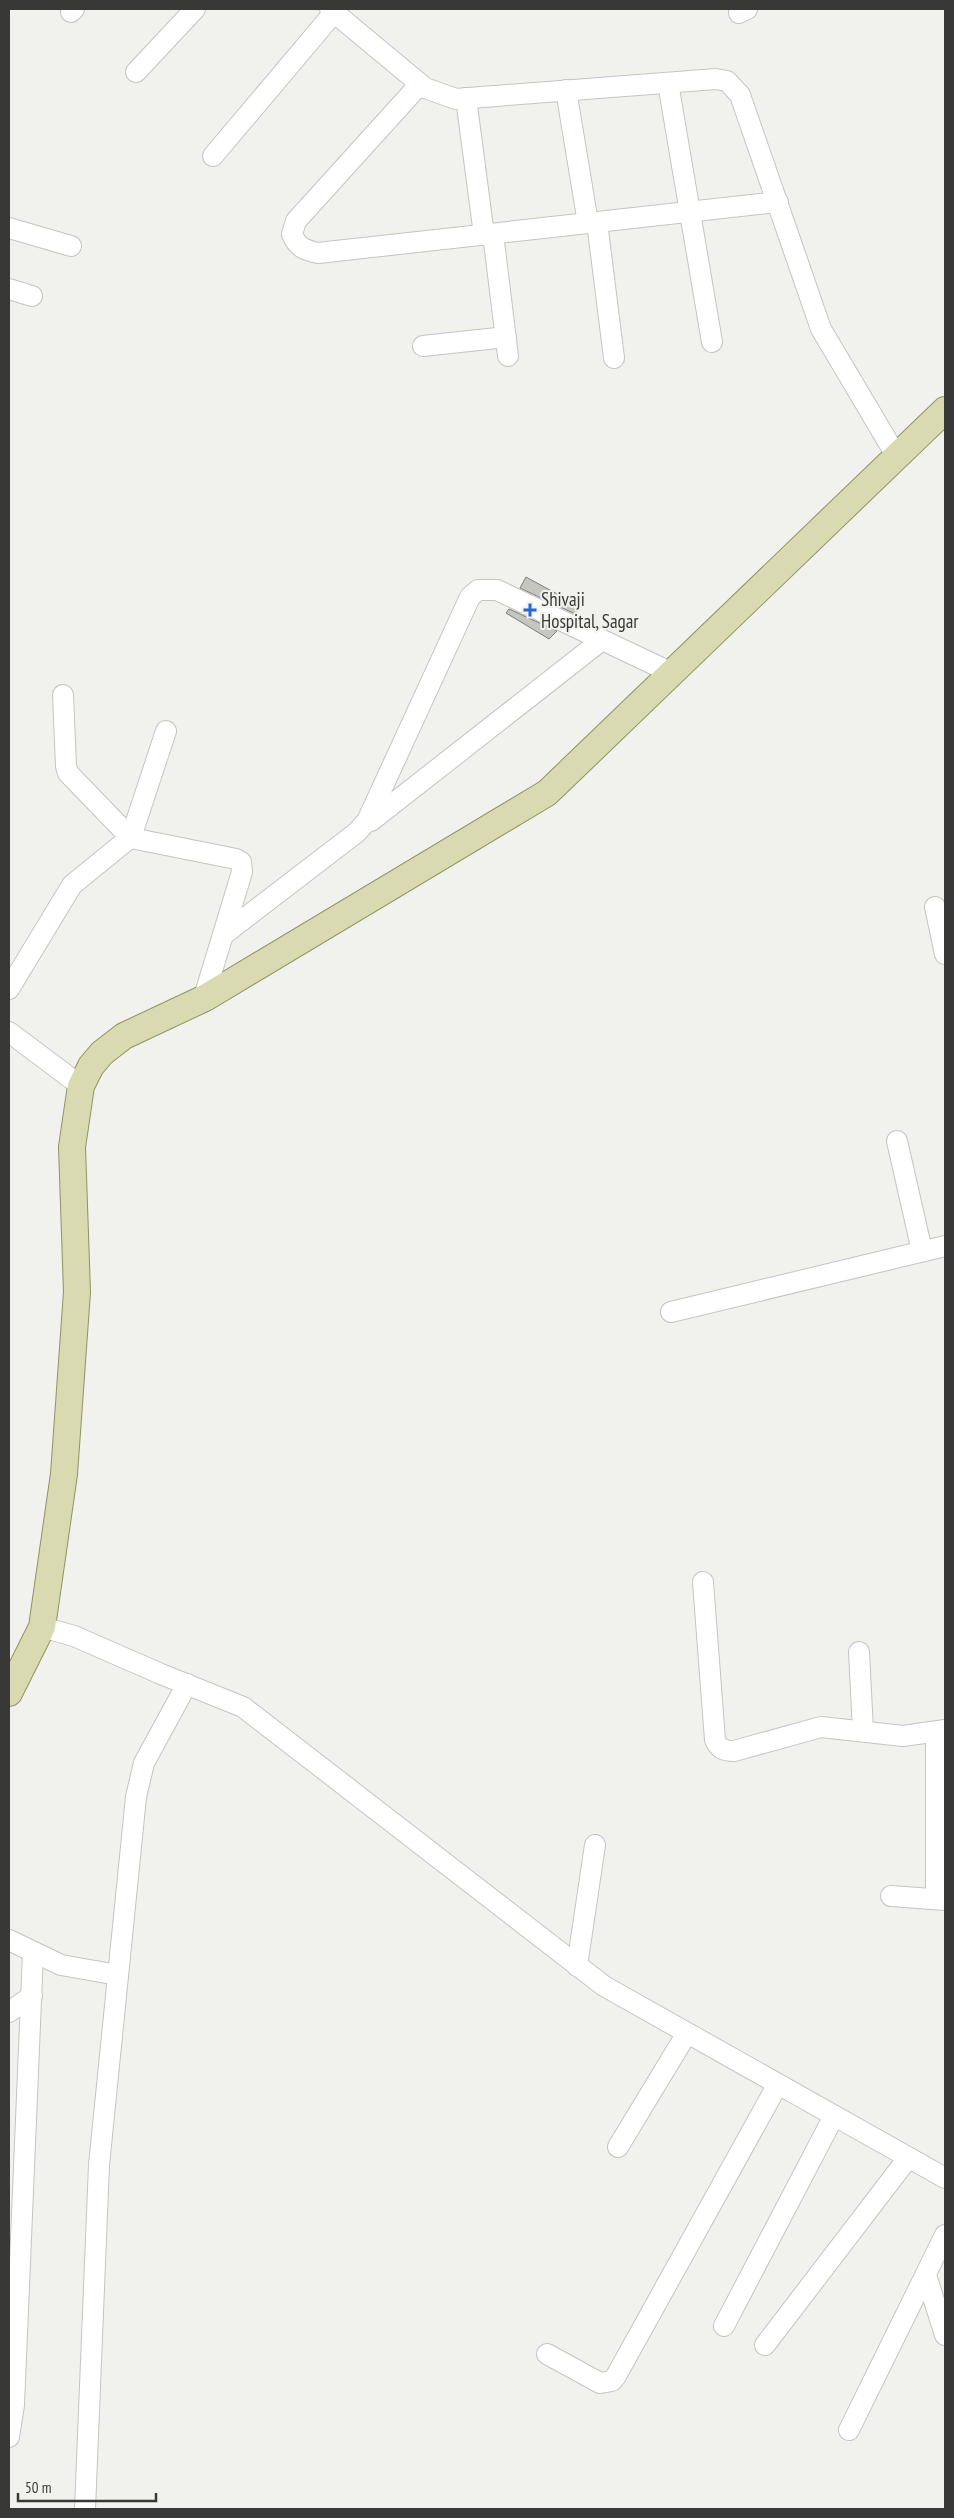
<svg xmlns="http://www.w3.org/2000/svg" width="954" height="2518" font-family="'PT Sans Narrow',sans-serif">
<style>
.building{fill:#c6c6c1;stroke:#7e7e79}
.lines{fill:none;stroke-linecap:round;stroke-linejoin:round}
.minor-casing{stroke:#c4c5c0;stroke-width:22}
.major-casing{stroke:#909264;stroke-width:28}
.minor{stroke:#fff;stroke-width:20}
.major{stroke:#d9dab1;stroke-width:26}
.poi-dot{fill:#2766d3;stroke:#f1f2ed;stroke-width:2}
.labels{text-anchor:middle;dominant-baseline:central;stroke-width:4;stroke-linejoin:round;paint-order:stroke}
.poi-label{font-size:19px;fill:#383836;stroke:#f1f2ed;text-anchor:start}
</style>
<rect width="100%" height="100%" fill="#f1f2ed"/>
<!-- building -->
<g class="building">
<path d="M526 577 581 607 575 614 520 588Z"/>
<path d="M509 609 557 631 549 639 506 613Z"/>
</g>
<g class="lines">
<defs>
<g id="minor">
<path d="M330 9 425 88 456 99 716 79 727 81 740 95 821 329 897 457"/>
<path d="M71 12 74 9"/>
<path d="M739 13 747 9"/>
<path d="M136 72 195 9"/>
<path d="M668 83 712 342"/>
<path d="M420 84 296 221 292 234C297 247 304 250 318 253L778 202"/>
<path d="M566 90 588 223"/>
<path d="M466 98 484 235"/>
<path d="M213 156 337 9"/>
<path d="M597 222 614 358"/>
<path d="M9 228 71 246"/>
<path d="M493 234 508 356"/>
<path d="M9 289 32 296"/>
<path d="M423 346 506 337"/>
<path d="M63 695 66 766 68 773 127 834 136 839 236 859 241 862 242 872 204 997"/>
<path d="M371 821 602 640"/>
<path d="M935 907 945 954"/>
<path d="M223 935 356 833 367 821 470 597 478 590H497L672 673"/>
<path d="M9 989 72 885 131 837 166 731"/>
<path d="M9 1032 81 1086"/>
<path d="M897 1141 922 1251"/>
<path d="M671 1312 945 1246"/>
<path d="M703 1582 715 1740C719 1749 724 1751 734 1751L821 1727 903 1736 945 1730"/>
<path d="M42 1627 74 1636 161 1674 243 1707 604 1986 945 2178"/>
<path d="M859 1652 863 1731"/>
<path d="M936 1732V1899"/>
<path d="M891 1896 945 1900"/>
<path d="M9 1940 61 1965 118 1975"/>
<path d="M577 1966 595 1845"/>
<path d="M9 2012 32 1996"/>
<path d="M618 2147 687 2033"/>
<path d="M926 2275 945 2335"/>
<path d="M724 2326 834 2116"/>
<path d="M765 2345 908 2158"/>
<path d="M547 2354 600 2383 612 2381 616 2376 778 2084"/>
<path d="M849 2430 945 2235"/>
<path d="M9 2437 14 2405 33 1953"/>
<path d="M85 2509 99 2165 136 1797 144 1763 187 1684"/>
</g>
<path id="major" d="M9 1693 42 1627 64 1474 77 1292 72 1147 81 1086 91 1066 102 1053 124 1036 205 998 547 793 945 410"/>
</defs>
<!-- minor casing -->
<use href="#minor" class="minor-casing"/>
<!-- major casing -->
<use href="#major" class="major-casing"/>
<!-- minor -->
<use href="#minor" class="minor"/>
<!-- major -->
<use href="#major" class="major"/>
</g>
<!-- markers -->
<path class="poi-dot" d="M527.5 602.5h5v5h5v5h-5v5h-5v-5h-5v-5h5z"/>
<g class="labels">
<!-- poi labels -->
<g class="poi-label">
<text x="541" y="599">Shivaji<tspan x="541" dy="22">Hospital, Sagar</tspan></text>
</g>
</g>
<!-- border -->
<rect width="954" height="2518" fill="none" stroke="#383836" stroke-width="20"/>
<!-- scale -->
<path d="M18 2493v8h138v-8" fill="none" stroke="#383836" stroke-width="2.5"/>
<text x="25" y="2493" font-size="15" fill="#383836" stroke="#f1f2ed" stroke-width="4" paint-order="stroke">50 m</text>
</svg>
